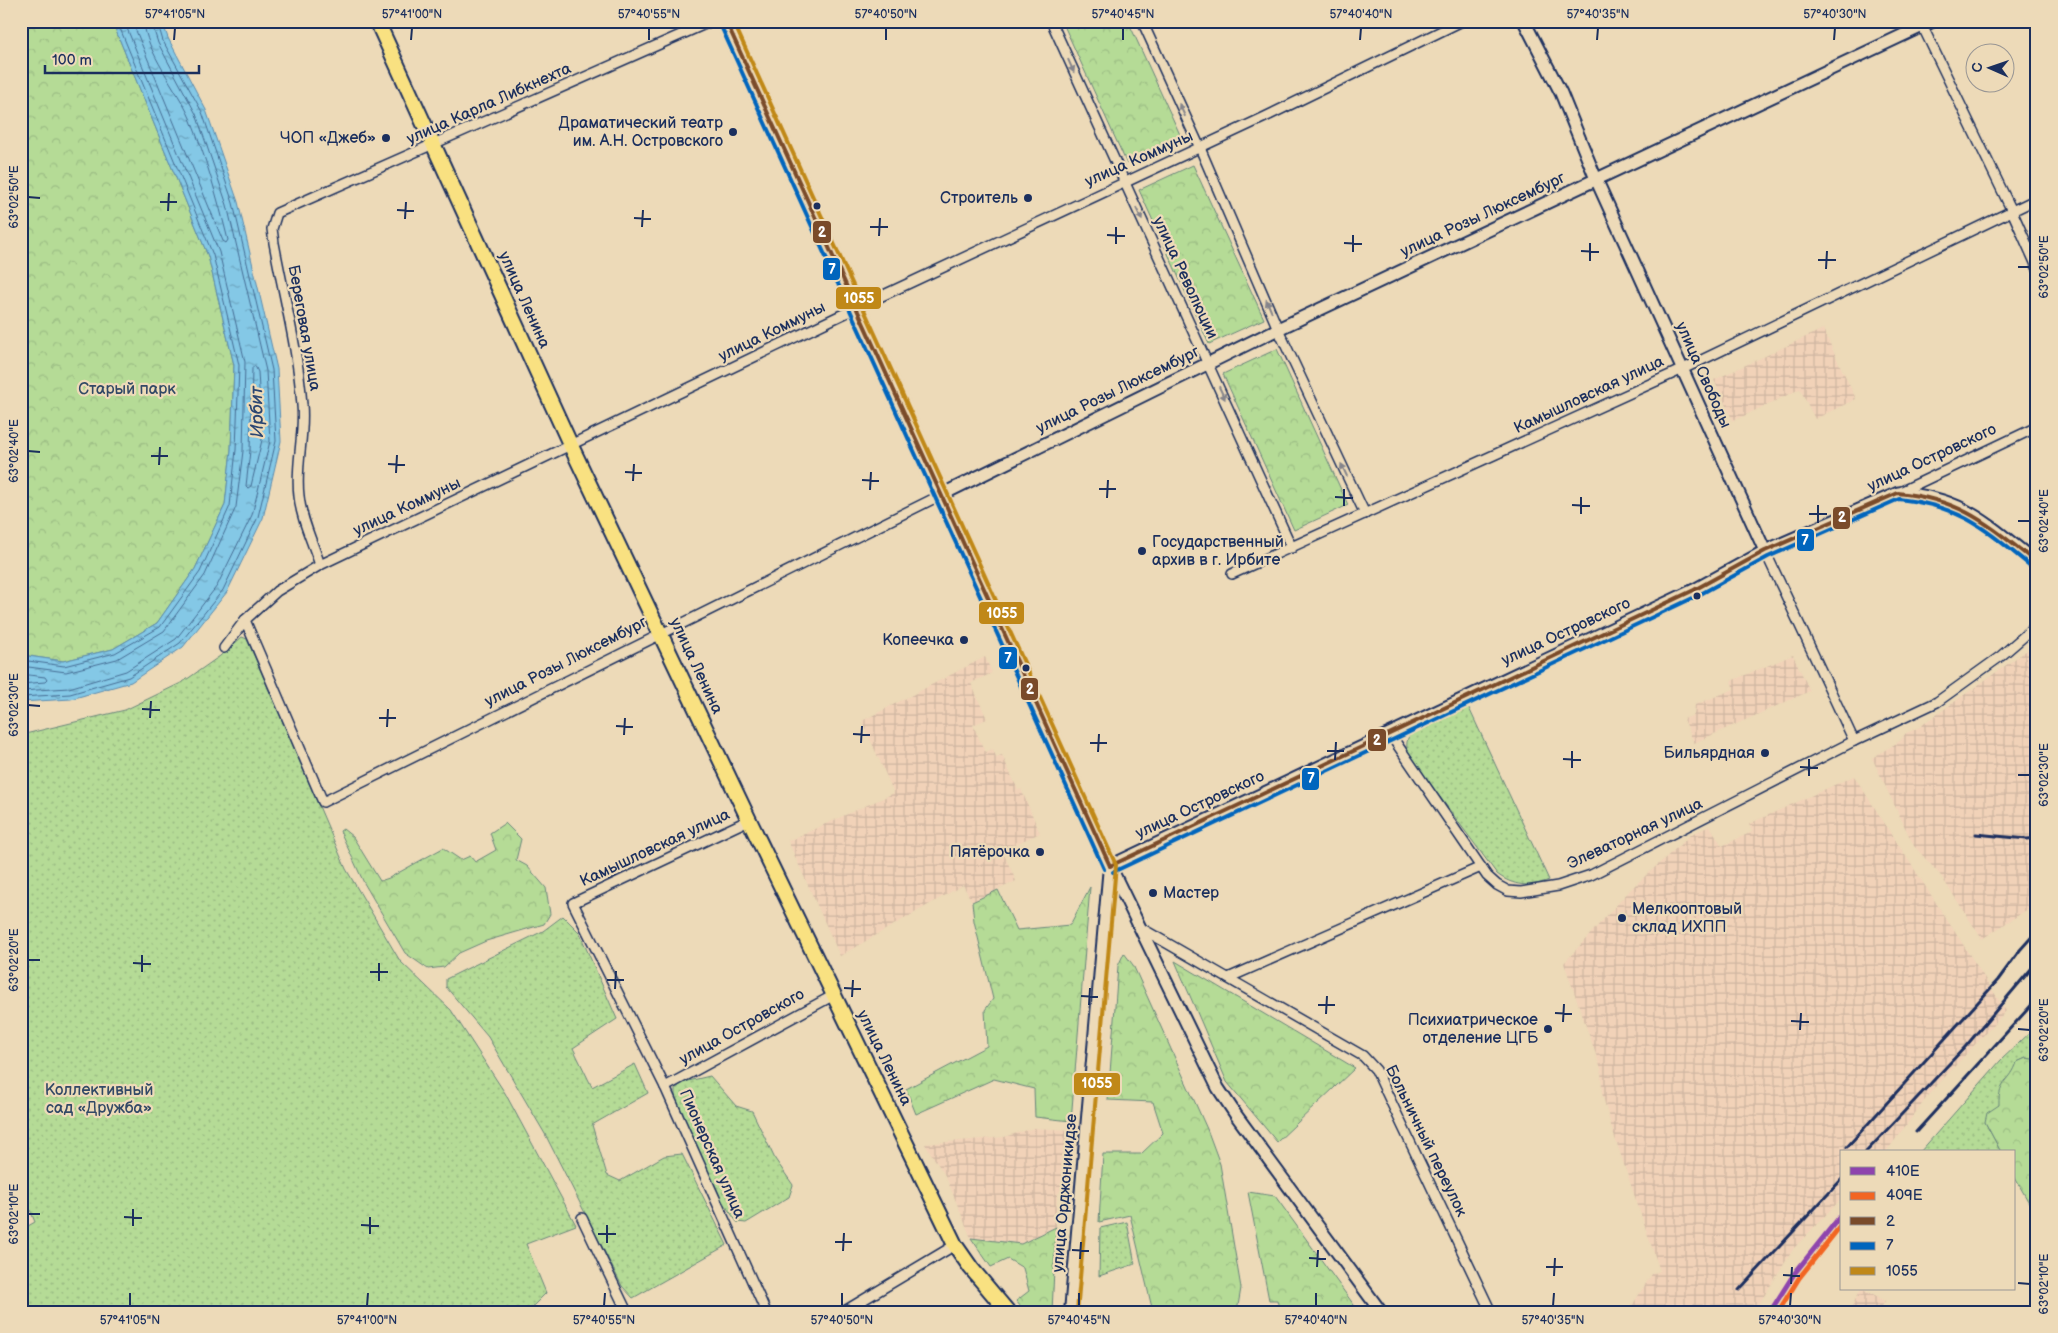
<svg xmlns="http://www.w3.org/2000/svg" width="2058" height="1333" font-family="'Balsamiq Sans',sans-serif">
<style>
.industrial{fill:url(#industrial-grid)}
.grass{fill:url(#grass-dots);stroke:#68857a}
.forest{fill:url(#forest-crowns);stroke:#68857a}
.water{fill:url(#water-ripples);stroke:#5a8bb0}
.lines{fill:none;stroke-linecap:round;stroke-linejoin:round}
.shore{stroke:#456c94;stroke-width:1}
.minor-casing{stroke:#1b2f5e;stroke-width:12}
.tertiary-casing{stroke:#1b2f5e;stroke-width:15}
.secondary-casing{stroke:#1b2f5e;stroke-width:16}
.primary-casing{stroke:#1b2f5e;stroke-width:18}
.minor{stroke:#eddab8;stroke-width:9}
.tertiary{stroke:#eddab8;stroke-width:11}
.secondary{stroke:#eddab8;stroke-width:12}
.primary{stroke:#f9e181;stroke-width:14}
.rail{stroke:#1b2f5e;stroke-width:3}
.bus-1-casing{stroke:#eddab8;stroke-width:8}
.bus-2-casing{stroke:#eddab8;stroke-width:8}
.bus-3-casing{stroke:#eddab8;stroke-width:8}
.bus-1{stroke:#7a4b2a;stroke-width:4}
.bus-2{stroke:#0065bd;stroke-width:4}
.bus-3{stroke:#c08818;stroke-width:4}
.rail-1-casing{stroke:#eddab8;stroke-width:9}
.rail-2-casing{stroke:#eddab8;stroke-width:9}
.rail-1{stroke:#8e44ad;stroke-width:5}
.rail-2{stroke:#f26522;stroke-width:5}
.oneway{fill:#84848b}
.ticks{fill:none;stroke:#1b2f5e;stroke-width:2}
.poi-dot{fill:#1b2f5e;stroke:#eddab8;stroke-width:2}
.labels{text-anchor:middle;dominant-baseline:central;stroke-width:4.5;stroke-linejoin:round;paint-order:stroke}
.street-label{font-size:16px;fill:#1b2f5e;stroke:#eddab8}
.poi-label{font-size:16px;fill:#1b2f5e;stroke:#eddab8;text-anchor:end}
.park-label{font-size:16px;fill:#324966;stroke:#eddab8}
.water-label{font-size:18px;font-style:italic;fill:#2b4672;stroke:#eddab8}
.line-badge{stroke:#eddab8;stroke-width:2}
.badge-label{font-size:14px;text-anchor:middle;font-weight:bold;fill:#fff}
.neatline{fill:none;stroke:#1b2f5e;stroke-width:2}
.ticks-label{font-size:12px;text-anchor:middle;fill:#1b2f5e}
</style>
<defs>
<pattern id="industrial-grid" width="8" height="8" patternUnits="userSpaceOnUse" patternTransform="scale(1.25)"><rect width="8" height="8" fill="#f1d2b8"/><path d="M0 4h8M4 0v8" fill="none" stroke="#ceb5a1"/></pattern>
<pattern id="grass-dots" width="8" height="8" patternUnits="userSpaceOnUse" patternTransform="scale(1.25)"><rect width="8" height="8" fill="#b5db96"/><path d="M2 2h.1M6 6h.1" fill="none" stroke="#9bbc84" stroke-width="1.8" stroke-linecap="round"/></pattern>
<pattern id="forest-crowns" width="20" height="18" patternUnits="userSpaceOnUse" patternTransform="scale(1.25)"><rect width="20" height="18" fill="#b5db96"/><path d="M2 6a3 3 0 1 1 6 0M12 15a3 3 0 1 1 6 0" fill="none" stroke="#9bbc84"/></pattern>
<pattern id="water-ripples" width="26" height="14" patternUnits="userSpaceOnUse" patternTransform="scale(1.25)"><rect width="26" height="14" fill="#84c8e6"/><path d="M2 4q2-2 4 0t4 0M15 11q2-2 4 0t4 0" fill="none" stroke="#6ba3be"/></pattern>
</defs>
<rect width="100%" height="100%" fill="#eddab8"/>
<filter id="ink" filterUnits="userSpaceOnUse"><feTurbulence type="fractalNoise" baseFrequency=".02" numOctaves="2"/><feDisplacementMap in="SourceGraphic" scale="10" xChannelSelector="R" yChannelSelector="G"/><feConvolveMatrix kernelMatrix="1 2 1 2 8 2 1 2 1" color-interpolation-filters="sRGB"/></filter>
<g filter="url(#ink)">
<!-- industrial -->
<g class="industrial">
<path d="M1823 329 1856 399 1815 419 1800 389 1733 421 1714 380Z"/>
<path d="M2037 643V903L1982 939 1941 876 1914 846 1872 758 1900 741 1906 733 1918 728Z"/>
<path d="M1793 655 1810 691 1694 743 1684 719 1694 715 1695 705 1734 689 1731 681Z"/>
<path d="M985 657 992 673 971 683 987 719 973 725 985 752 993 749 996 757 1002 755 1018 790 1021 789 1040 833 1002 850 1016 881 972 902 963 885 840 956 788 841 894 793 862 721Z"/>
<path d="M1854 776 2006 1011 1931 1092 1886 1152H1842V1198L1794 1248 1754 1312H1628L1652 1274 1660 1271 1612 1129 1602 1093 1601 1069 1564 963 1632 888 1692 834 1710 826 1722 846 1752 832 1749 824Z"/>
<path d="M1034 1128 1070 1130 1067 1184 1057 1195 1056 1227 1021 1244 971 1238 946 1177 925 1144 1004 1137Z"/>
<path d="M1861 1289 1885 1301 1879 1312H1849Z"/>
</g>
<!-- grass -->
<g class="grass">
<path d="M242 637 247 639 346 869 400 961 451 1010 505 1093 576 1225 526 1244 546 1293 527 1312H21V1230L35 1222 21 1188V735L125 710 183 682 220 656Z"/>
<path d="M1468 706 1549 880C1530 888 1513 886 1497 874L1408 754C1406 745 1406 739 1412 731Z"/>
<path d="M563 916 579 932 617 1019 573 1048 592 1087 635 1064 648 1093 592 1125 607 1175 620 1181 664 1156 682 1154 727 1245 633 1298 622 1286 545 1134 488 1037 446 987V979L543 931Z"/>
<path d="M2037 1026V1060L2026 1058 2017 1062 2014 1073 2005 1081 1999 1106 1985 1122 2001 1152H1920L2001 1060Z"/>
<path d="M710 1076 736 1106 752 1111 775 1159 793 1185 789 1197 746 1223 737 1222 722 1201 675 1099V1089L684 1082Z"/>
<path d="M1127 1222 1135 1264 1099 1276 1100 1228Z"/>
</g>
<!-- forest -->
<g class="forest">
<path d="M21 21H112L208 256 234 365 231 450 225 505 195 569 157 623 113 649 63 661 21 655Z"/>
<path d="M1062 21H1128L1182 139 1127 164Z"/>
<path d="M1193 165 1264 319 1209 344 1139 190Z"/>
<path d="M1277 349 1348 505 1294 530 1223 374Z"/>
<path d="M505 823 521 839 516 860 527 866 546 888 550 914 544 924 486 941 459 953 444 967 428 969 405 953 364 883 340 831 343 829 353 837 380 881 389 878 443 848 461 860 470 856 475 862 496 850 490 833Z"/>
<path d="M1090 887 1071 1121 1035 1117 1034 1089 994 1079 916 1114 906 1089 987 1046 985 1010 993 999 974 921 972 902 998 890 1017 930 1070 925Z"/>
<path d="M1124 953 1133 965 1207 1129 1220 1164 1241 1288 1237 1312H1153L1130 1215 1099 1222 1103 1154H1141L1163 1133 1153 1102 1108 1100 1118 966Z"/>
<path d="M1175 961 1355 1068 1277 1142 1227 1082Z"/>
<path d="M2026 1058 2037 1060V1217L2014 1176V1152H2001L1985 1122 1987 1113 1999 1105C1998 1080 2011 1082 2017 1062Z"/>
<path d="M1248 1192 1275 1196 1359 1312H1280L1277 1300H1269Z"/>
<path d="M1056 1227 1052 1312H1025L1016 1301 1029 1291 1023 1268 1008 1259 991 1267 971 1238 1021 1244Z"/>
</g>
<!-- water -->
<path class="water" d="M112 21H162L168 38 206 110 238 202 277 369 281 441 263 518 227 592 183 647 131 682 71 699 21 702V655L63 661 113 649 157 623 195 569 225 505 231 450 234 365 208 256Z"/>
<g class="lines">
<!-- shore -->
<g class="shore">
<path d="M132 21 223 241 226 243 228 240C218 199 206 158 190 118 178 90 145 51 144 21"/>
<path d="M255 366 258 372 262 440 251 486 248 488 246 486 250 451 252 369Z"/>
<path d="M21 660 64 666 115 653 160 627 200 572 230 506 236 450 239 365 213 255 117 21"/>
<path d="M21 666 66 672 117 659 164 631 205 575 236 507 243 451 245 362 219 252 124 21"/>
<path d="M21 674 45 677 47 680 45 682 21 684"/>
<path d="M21 691 69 688 126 671 176 639 217 586 252 515 270 441 266 371 227 205 196 114 158 43 151 21"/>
<path d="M21 697 70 694 129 677 180 643 223 590 258 517 276 441 272 370 233 203 202 112 163 41 157 21"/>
</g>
<defs>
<g id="minor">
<path d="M1051 21 1292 548"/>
<path d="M1142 21 1200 148 1278 329 1365 514"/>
<path d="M1920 21 2012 211 2037 267"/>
<path d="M1898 493 2037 427"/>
<path d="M1765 551 1854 741"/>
<path d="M320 565C313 543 301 519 299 496 295 466 305 435 302 405 298 350 284 297 274 243L272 229 277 213 712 21"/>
<path d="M1232 574 1683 369 2037 199"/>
<path d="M245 620 323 802 941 495"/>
<path d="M224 648 245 620 277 591 320 565 856 308 1265 117 1462 21"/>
<path d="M1390 734 1487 876 1497 885 1508 891 1521 892 1558 886 1591 875 1854 741 1937 702 2001 656 2037 625"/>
<path d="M749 820 573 903 665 1087 766 1312"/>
<path d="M1139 927 1363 1056 1376 1070 1383 1085 1491 1312"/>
<path d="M1228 978 1481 867"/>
<path d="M665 1087 834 995"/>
<path d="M582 1218 627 1312"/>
<path d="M843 1312 955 1245"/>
</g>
<g id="tertiary">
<path d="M1524 21 1561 93 1596 179 1765 551"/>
<path d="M941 495 1278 329 1933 21"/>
<path d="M1381 1312 1236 1115 1218 1088 1110 866 1694 590 1765 551 1898 493C1964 497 1988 525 2037 563"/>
</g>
<path id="secondary" d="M726 21 1110 866 1071 1312"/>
<path id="primary" d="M377 21 571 446 749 820 955 1245 971 1268 1008 1312"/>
</defs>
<!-- minor casing -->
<use href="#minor" class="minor-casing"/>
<!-- tertiary casing -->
<use href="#tertiary" class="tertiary-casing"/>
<!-- secondary casing -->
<use href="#secondary" class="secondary-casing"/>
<!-- primary casing -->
<use href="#primary" class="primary-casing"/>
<!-- minor -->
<use href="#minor" class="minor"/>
<!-- tertiary -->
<use href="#tertiary" class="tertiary"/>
<!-- secondary -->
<use href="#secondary" class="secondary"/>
<!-- primary -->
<use href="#primary" class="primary"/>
<!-- rail -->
<g class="rail">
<path d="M1976 834 2027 839 2037 838"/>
<path d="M1916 1132 2037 999"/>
<path d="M1847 1147 1998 980 2020 950 2037 931"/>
<path d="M1866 1152 1966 1046 2037 962"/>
<path d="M1739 1290 1842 1179"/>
</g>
<defs>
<g id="bus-1">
<path d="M726 21 1110 866"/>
<path d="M1110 866 1694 590 1765 551 1898 493C1963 500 1987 524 2037 563"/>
</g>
<g id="bus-2">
<path d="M720 24 1104 869"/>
<path d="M1113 872 1697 596 1768 557 1899 499C1962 506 1986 530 2033 568"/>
</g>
<path id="bus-3" d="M733 21 1116 865 1077 1312"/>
</defs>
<!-- bus-1 casing -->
<use href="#bus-1" class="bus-1-casing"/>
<!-- bus-2 casing -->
<use href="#bus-2" class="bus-2-casing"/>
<!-- bus-3 casing -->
<use href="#bus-3" class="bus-3-casing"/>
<!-- bus-1 -->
<use href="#bus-1" class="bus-1"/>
<!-- bus-2 -->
<use href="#bus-2" class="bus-2"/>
<!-- bus-3 -->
<use href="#bus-3" class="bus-3"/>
<defs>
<path id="rail-1" d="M1770 1312 1794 1274 1842 1214"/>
<path id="rail-2" d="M1778 1312 1799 1278 1842 1224"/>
</defs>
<!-- rail-1 casing -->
<use href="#rail-1" class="rail-1-casing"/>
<!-- rail-2 casing -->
<use href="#rail-2" class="rail-2-casing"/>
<!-- rail-1 -->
<use href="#rail-1" class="rail-1"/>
<!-- rail-2 -->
<use href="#rail-2" class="rail-2"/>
</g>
<!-- one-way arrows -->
<defs><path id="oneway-solid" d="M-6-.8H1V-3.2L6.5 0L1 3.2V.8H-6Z" transform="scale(1.25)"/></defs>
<g class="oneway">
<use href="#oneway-solid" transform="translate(1071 66) rotate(66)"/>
<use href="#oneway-solid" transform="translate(1182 110) rotate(-115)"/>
<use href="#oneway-solid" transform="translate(1139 214) rotate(65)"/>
<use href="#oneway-solid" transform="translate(1269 306) rotate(-113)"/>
<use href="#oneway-solid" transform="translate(1222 393) rotate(65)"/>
<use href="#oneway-solid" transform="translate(1344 470) rotate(-115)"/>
</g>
</g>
<!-- ticks -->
<path class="ticks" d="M174 40 175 28M411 40 412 28M649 40V28M886 40V28M1123 40V28M1360 40 1361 28M1597 40 1598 28M1834 40 1835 28M28 197 40 198M160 202H177M397 210 414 211M168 211 169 193M634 218 651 219M405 219 406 202M642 227 643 210M870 227H888M1107 235 1125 236M879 236 880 218M1344 243 1362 244M1116 244V227M1581 251 1599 252M1353 252V235M1818 260H1836M1590 261V243M2018 267H2030M1826 269 1827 251M28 451 40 452M151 456H168M388 464 405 465M159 465 160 447M625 472 642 473M396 473 397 455M862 480 879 481M633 481 634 464M1099 489H1116M870 490 871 472M1335 497 1353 498M1107 498 1108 480M1572 505 1590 506M1344 506V489M1581 514V497M1809 514H1827M2018 521H2030M1818 523V505M28 705 40 706M142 709 160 710M150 718 151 701M379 718H396M616 726 633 727M387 727 388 709M853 734 870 735M624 735 625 718M861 743 862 726M1090 743H1107M1327 751H1344M1098 752 1099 734M1563 759 1581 760M1335 760 1336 742M1800 767 1818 768M1572 768V751M2018 775H2030M1809 776V759M28 960H40M133 963 151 964M142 972V955M370 972H388M607 980H624M379 981V963M844 988 861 989M615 989 616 971M1081 996 1098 997M852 997 853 980M1089 1005 1090 988M1318 1005H1335M1555 1013 1572 1014M1326 1014 1327 996M1791 1021 1809 1022M1563 1022 1564 1004M2018 1029 2030 1030M1800 1030 1801 1013M28 1214H40M124 1217 142 1218M361 1225 379 1226M133 1226V1209M370 1234V1217M598 1234H616M835 1242H852M607 1243V1225M1072 1250 1089 1251M843 1251 844 1233M1309 1258 1326 1259M1080 1259 1081 1242M1317 1267 1318 1250M1546 1267H1563M1783 1275 1800 1276M1554 1276 1555 1258M2018 1283 2030 1284M1791 1284 1792 1267M130 1306V1293M367 1306 368 1293M604 1306 605 1293M842 1306V1293M1079 1306V1293M1316 1306V1293M1553 1306 1554 1293M1790 1306 1791 1293"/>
<!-- markers -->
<g class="poi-dot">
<circle cx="733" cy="132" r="5"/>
<circle cx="386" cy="138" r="5"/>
<circle cx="1028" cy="198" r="5"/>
<circle cx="817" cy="206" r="4.5"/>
<circle cx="1142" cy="551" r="5"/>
<circle cx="1697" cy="596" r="4.5"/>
<circle cx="964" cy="640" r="5"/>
<circle cx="1026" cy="668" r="4.5"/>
<circle cx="1765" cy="753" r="5"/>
<circle cx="1040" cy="852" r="5"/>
<circle cx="1153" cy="893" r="5"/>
<circle cx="1622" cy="918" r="5"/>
<circle cx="1548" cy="1029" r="5"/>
</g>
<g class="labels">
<!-- street labels -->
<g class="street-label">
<text transform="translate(489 104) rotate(-24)">улица Карла Либкнехта</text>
<text transform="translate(1139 159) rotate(-24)">улица Коммуны</text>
<text transform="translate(1483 215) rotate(-25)">улица Розы Люксембург</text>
<text transform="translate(1185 278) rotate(65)">улица Революции</text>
<text transform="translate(524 300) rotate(66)">улица Ленина</text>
<text transform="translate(304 328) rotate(80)">Береговая улица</text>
<text transform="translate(772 332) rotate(-26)">улица Коммуны</text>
<text transform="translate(1703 375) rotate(66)">улица Свободы</text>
<text transform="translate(1118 390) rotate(-26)">улица Розы Люксембург</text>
<text transform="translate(1589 395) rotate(-25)">Камышловская улица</text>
<text transform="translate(1932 458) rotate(-25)">улица Островского</text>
<text transform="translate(407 507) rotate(-25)">улица Коммуны</text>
<text transform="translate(1566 632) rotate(-25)">улица Островского</text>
<text transform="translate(566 662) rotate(-27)">улица Розы Люксембург</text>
<text transform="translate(696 666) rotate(65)">улица Ленина</text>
<text transform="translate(1200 805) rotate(-25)">улица Островского</text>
<text transform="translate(1635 834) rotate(-25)">Элеваторная улица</text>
<text transform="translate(655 848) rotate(-25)">Камышловская улица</text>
<text transform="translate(742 1027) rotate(-29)">улица Островского</text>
<text transform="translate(884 1058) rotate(64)">улица Ленина</text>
<text transform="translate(1426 1141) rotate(64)">Больничный переулок</text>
<text transform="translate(712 1154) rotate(66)">Пионерская улица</text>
<text transform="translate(1065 1193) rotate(-85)">улица Орджоникидзе</text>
</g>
<!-- poi labels -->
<g class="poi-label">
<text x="723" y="123">Драматический театр<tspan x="723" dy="18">им. А.Н. Островского</tspan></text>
<text x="376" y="138">ЧОП «Джеб»</text>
<text x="1018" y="198">Строитель</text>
<text x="1152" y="542" text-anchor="start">Государственный<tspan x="1152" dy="18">архив в г. Ирбите</tspan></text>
<text x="954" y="640">Копеечка</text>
<text x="1755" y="753">Бильярдная</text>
<text x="1030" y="852">Пятёрочка</text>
<text x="1163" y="893" text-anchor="start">Мастер</text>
<text x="1632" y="909" text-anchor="start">Мелкооптовый<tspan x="1632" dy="18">склад ИХПП</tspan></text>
<text x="1538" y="1020">Психиатрическое<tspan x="1538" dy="18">отделение ЦГБ</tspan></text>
</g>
<!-- park labels -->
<g class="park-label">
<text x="127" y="389">Старый парк</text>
<text x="99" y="1090">Коллективный<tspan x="99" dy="18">сад «Дружба»</tspan></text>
</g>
<!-- water labels -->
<g class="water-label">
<text transform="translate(257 412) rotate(-91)">Ирбит</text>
</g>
</g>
<g class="line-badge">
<rect x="812" y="220" width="20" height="24" rx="5" fill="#7a4b2a"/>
<rect x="822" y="257" width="19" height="24" rx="5" fill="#0065bd"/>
<rect x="835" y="286" width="47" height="24" rx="5" fill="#c08818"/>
<rect x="1832" y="506" width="19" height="24" rx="5" fill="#7a4b2a"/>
<rect x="1796" y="528" width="19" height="24" rx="5" fill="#0065bd"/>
<rect x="978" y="601" width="47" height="24" rx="5" fill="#c08818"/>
<rect x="998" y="646" width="20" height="24" rx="5" fill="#0065bd"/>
<rect x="1020" y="677" width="19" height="24" rx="5" fill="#7a4b2a"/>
<rect x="1367" y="728" width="20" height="24" rx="5" fill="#7a4b2a"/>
<rect x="1301" y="767" width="19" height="24" rx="5" fill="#0065bd"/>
<rect x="1073" y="1072" width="48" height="24" rx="5" fill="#c08818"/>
</g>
<g class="badge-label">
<text x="822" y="237">2</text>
<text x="832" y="274">7</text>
<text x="859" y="303">1055</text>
<text x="1842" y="522">2</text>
<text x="1805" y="545">7</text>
<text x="1002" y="618">1055</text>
<text x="1008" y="663">7</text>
<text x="1030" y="694">2</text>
<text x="1377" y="745">2</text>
<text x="1311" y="783">7</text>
<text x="1097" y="1088">1055</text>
</g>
<!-- margin -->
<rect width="2058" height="1333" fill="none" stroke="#eddab8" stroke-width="55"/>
<!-- legend -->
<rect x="1840" y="1150" width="175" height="140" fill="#eddab8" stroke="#999694"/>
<rect x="1850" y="1167" width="25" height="8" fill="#8e44ad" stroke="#999694"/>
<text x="1886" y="1176" font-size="15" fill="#1b2f5e">410E</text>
<rect x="1850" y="1192" width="25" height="8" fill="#f26522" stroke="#999694"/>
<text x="1886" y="1200" font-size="15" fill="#1b2f5e">409E</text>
<rect x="1850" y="1217" width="25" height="8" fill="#7a4b2a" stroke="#999694"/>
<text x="1886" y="1226" font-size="15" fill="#1b2f5e">2</text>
<rect x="1850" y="1242" width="25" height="8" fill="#0065bd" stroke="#999694"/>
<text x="1886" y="1250" font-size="15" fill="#1b2f5e">7</text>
<rect x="1850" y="1267" width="25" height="8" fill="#c08818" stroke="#999694"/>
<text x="1886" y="1276" font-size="15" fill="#1b2f5e">1055</text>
<!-- north arrow -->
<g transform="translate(1990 68) rotate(272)"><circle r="24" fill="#eddab8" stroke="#999694"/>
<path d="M0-4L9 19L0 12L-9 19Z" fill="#1b2f5e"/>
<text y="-8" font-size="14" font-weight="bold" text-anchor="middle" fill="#1b2f5e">С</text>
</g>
<!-- scale -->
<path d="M45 65v8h154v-8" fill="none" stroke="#1b2f5e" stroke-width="2.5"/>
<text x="52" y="65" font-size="15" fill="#1b2f5e" stroke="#eddab8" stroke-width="4" paint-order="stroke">100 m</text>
<rect x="28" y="28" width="2002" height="1278" class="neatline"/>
<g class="ticks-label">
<text x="175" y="18">57°41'05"N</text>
<text x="412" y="18">57°41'00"N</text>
<text x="649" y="18">57°40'55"N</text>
<text x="886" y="18">57°40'50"N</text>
<text x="1123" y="18">57°40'45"N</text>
<text x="1361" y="18">57°40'40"N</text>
<text x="1598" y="18">57°40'35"N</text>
<text x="1835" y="18">57°40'30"N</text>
<text transform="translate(14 197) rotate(-90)" y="4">63°02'50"E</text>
<text transform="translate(2044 267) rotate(-90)" y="4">63°02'50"E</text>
<text transform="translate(14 451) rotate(-90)" y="4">63°02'40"E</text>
<text transform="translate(2044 521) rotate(-90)" y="4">63°02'40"E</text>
<text transform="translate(14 705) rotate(-90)" y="4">63°02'30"E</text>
<text transform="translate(2044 775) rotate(-90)" y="4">63°02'30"E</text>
<text transform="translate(14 960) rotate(-90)" y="4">63°02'20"E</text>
<text transform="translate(2044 1030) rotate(-90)" y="4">63°02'20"E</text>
<text transform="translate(14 1214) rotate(-90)" y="4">63°02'10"E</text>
<text transform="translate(2044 1284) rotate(-90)" y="4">63°02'10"E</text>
<text x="130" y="1324">57°41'05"N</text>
<text x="367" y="1324">57°41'00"N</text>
<text x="604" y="1324">57°40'55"N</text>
<text x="842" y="1324">57°40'50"N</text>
<text x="1079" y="1324">57°40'45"N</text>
<text x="1316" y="1324">57°40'40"N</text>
<text x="1553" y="1324">57°40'35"N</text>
<text x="1790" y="1324">57°40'30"N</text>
</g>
</svg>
